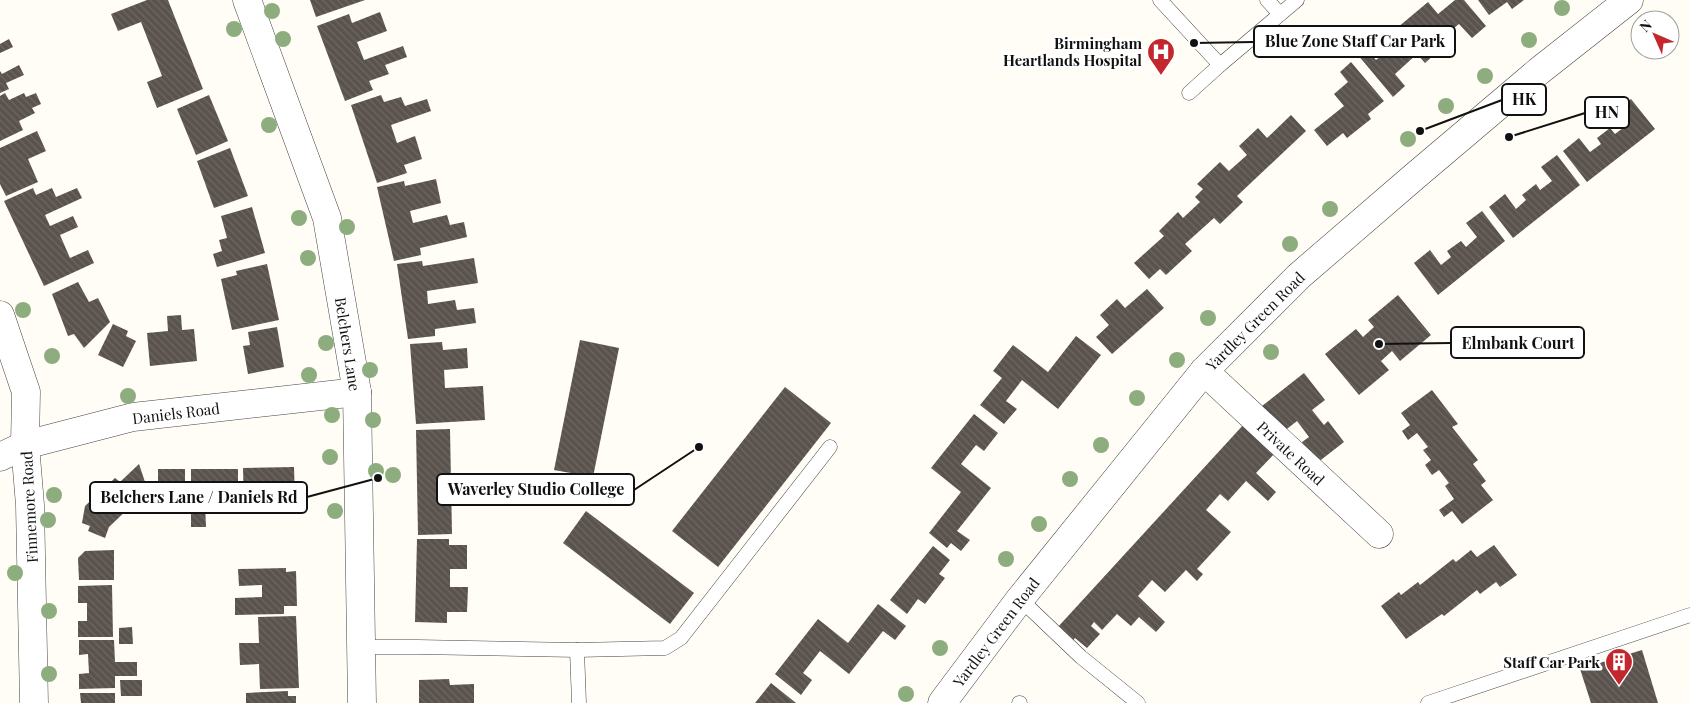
<svg xmlns="http://www.w3.org/2000/svg" width="1690" height="703" font-family="'Playfair Display',serif">
<style>
.building{fill:url(#building-back-hatch)}
.lines{fill:none;stroke-linecap:round;stroke-linejoin:round}
.service-casing{stroke:#444;stroke-width:15}
.minor-casing{stroke:#444;stroke-width:29}
.tertiary-casing{stroke:#444;stroke-width:29}
.service{stroke:#fff;stroke-width:14}
.minor{stroke:#fff;stroke-width:28}
.tertiary{stroke:#fff;stroke-width:28}
.tree{fill:#8dad7f}
.labels{text-anchor:middle;dominant-baseline:central;stroke-width:5;stroke-linejoin:round;paint-order:stroke}
.poi-label{font-size:15px;font-weight:bold;fill:#111;stroke:#fff;text-anchor:end}
.street-label{font-size:15px;fill:#111;stroke:#fff}
.leader{fill:none;stroke:#111;stroke-width:2}
.callout-dot{fill:#111;stroke:#fff;stroke-width:2}
.callout{fill:#fff;stroke:#111;stroke-width:2}
.callout-label{font-size:16px;text-anchor:middle;font-weight:bold;fill:#111}
</style>
<defs>
<pattern id="building-back-hatch" width="6" height="6" patternUnits="userSpaceOnUse" patternTransform="scale(1.25)"><rect width="6" height="6" fill="#5a524d"/><path d="M-1 5l2 2M0 0l6 6M5-1l2 2" fill="none" stroke="#6d6662"/></pattern>
</defs>
<rect width="100%" height="100%" fill="#fffdf5"/>
<!-- building -->
<g class="building">
<path d="M147 0H168L203 89 157 108 147 82 162 76 141 22 118 31 111 14Z"/>
<path d="M310 0H365L316 17Z"/>
<path d="M1455 0H1464L1486 26 1472 38 1459 24 1438 41 1443 47 1425 63 1417 54 1395 74 1405 86 1393 97 1358 55 1366 48 1376 60 1392 47 1385 38 1428 2 1438 14Z"/>
<path d="M1478 0H1524L1512 9 1507 2 1489 15Z"/>
<path d="M380 12 387 31 357 42 364 60 403 46 407 57 385 65 389 74 369 81 373 90 345 101 317 26 349 14 352 23Z"/>
<path d="M9 39 13 47 0 53V44Z"/>
<path d="M1351 62 1384 101 1368 114 1371 119 1347 138 1343 133 1327 146 1314 130 1344 106 1334 94 1348 82 1340 72Z"/>
<path d="M19 65 24 75 6 83 9 89 0 93V71L2 74Z"/>
<path d="M5 93 9 100 24 93 26 97 36 93 41 104 32 108 35 113 19 121 23 130 0 141V96Z"/>
<path d="M209 95 228 141 196 155 177 109Z"/>
<path d="M381 95 384 102 401 97 405 106 427 99 431 111 391 125 397 143 415 136 422 159 404 165 407 173 377 183 351 105Z"/>
<path d="M1631 99 1655 129 1587 182 1563 151 1579 138 1590 152 1601 144 1597 138 1610 128 1615 134 1627 125 1616 111Z"/>
<path d="M1291 115 1306 131 1237 196 1243 202 1220 224 1214 218 1185 244 1192 251 1166 275 1160 269 1149 279 1134 263 1164 236 1159 231 1178 212 1183 218 1200 202 1195 197 1203 189 1197 184 1220 162 1229 171 1247 155 1239 146 1258 128 1267 138Z"/>
<path d="M37 131 46 151 28 159 38 182 6 196 0 184V148Z"/>
<path d="M230 148 248 196 214 208 197 161Z"/>
<path d="M1557 155 1580 185 1513 238 1489 207 1505 194 1516 209 1526 200 1522 195 1536 184 1540 190 1552 181 1541 167Z"/>
<path d="M436 179 441 203 410 211 413 223 447 215 450 225 464 222 467 237 420 248 421 255 394 261 377 187 404 181 405 186Z"/>
<path d="M33 188 36 195 52 188 56 197 77 188 82 198 45 215 50 226 73 216 78 227 60 235 70 258 88 250 94 263 44 286 4 201Z"/>
<path d="M252 207 265 253 217 267 213 254 222 251 219 240 227 238 221 216Z"/>
<path d="M1482 211 1505 241 1438 295 1414 263 1430 250 1441 265 1451 257 1447 251 1461 241 1466 247 1477 237 1466 223Z"/>
<path d="M474 258 478 283 427 291 428 304 455 300 457 310 474 308 476 323 435 329V336L408 339 397 264 422 261 423 266Z"/>
<path d="M267 264 279 320 232 330 221 279 237 275 236 271Z"/>
<path d="M78 282 89 302 98 298 110 322 84 348 74 334 68 336 52 294Z"/>
<path d="M1147 289 1164 308 1112 354 1096 337 1109 325 1100 315 1117 299 1125 308Z"/>
<path d="M1398 295 1431 335 1400 361 1392 351 1381 361 1389 370 1359 395 1325 354 1356 329 1363 337 1374 327 1368 320Z"/>
<path d="M181 315 182 330 194 329 197 361 150 366 147 333 168 331 167 316Z"/>
<path d="M113 324 128 331 126 336 136 341 123 367 98 355Z"/>
<path d="M277 327 284 367 248 374 243 346 250 345 248 332Z"/>
<path d="M1076 336 1101 355 1058 409 1022 380 1006 401 1017 409 1004 424 980 405 1002 378 993 371 1013 345 1048 372Z"/>
<path d="M580 340 619 348 593 477 554 470Z"/>
<path d="M442 342 443 350 467 348 468 368 444 370 445 388 483 386 485 420 416 424 410 344Z"/>
<path d="M1304 373 1325 400 1312 410 1324 425 1328 421 1344 442 1317 463 1302 442 1309 437 1297 421 1283 432 1262 406Z"/>
<path d="M785 387 831 423 718 567 672 531Z"/>
<path d="M1432 390 1458 424 1452 427 1478 460 1473 464 1486 481 1481 485 1493 500 1462 524 1452 511 1444 517 1439 510 1454 499 1445 486 1449 483 1439 470 1432 475 1425 465 1431 460 1423 450 1428 447 1417 433 1408 440 1402 431 1410 425 1401 413Z"/>
<path d="M974 414 998 433 984 451 976 445 961 464 991 488 957 531 970 540 961 551 951 543 947 548 929 533 961 492 931 468Z"/>
<path d="M1245 423 1276 452 1256 473 1276 492 1268 501 1246 481 1228 501 1220 494 1206 510 1231 532 1197 569 1203 574 1197 581 1186 570 1165 592 1152 580 1138 596 1165 622 1156 632 1139 617 1131 626 1117 614 1102 630 1094 622 1091 626 1100 634 1087 648 1075 638 1072 642 1057 628Z"/>
<path d="M450 429 452 534 418 535 416 430Z"/>
<path d="M139 464 146 485 136 496 145 506 139 512 132 505 109 527 105 538 88 531 90 526 82 523 85 506 115 478 120 482Z"/>
<path d="M294 467 295 502 244 504 243 468Z"/>
<path d="M158 469H185V505L158 506Z"/>
<path d="M191 469H238V504H205L206 527H191Z"/>
<path d="M586 511 694 593 670 624 563 543Z"/>
<path d="M417 539H449V545H467V569H450V587H468L467 612H447V623L415 622Z"/>
<path d="M1494 545 1517 575 1500 587 1496 582 1480 594 1477 590 1444 616 1442 614 1406 639 1381 606 1399 592 1401 595 1418 582 1420 585 1453 559 1456 562 1471 550 1477 557Z"/>
<path d="M933 546 950 560 939 574 945 578 925 604 918 599 907 614 890 600Z"/>
<path d="M114 550V580H79L78 558 85 551Z"/>
<path d="M286 568V572L296 571 297 606H284V614L235 615V598L262 597V585L239 586 238 569Z"/>
<path d="M112 585 113 637H78V621H87V603H78V586Z"/>
<path d="M878 604 906 626 895 640 883 631 849 674 820 651 803 673 812 680 801 695 775 674 818 619 848 643Z"/>
<path d="M296 616 299 688 260 689 259 664 240 665 239 643H259L258 617Z"/>
<path d="M132 627 133 644H119V628Z"/>
<path d="M79 640H114L115 662H137V676H115V688L79 689V674L89 673 88 654 79 655Z"/>
<path d="M1642 650 1658 703H1591L1580 669Z"/>
<path d="M449 679 450 685 474 684V703H419V680Z"/>
<path d="M120 680H142V696H121Z"/>
<path d="M771 683 796 703H755Z"/>
<path d="M288 691V696H296V703H246V693Z"/>
<path d="M80 693H115V703H81Z"/>
</g>
<g class="lines">
<defs>
<g id="service">
<path d="M1160 0 1220 65 1297 0"/>
<path d="M1267 0 1280 14"/>
<path d="M1189 93 1220 65"/>
<path d="M1020 599 1081 657 1138 703"/>
<path d="M362 647H418L577 650 665 648 681 638 830 447"/>
<path d="M577 650 579 703"/>
<path d="M1019 703H1020"/>
<path d="M1428 703 1690 615"/>
</g>
<g id="minor">
<path d="M0 315 26 392 25 445 30 505 34 703"/>
<path d="M1204 371 1379 534"/>
<path d="M0 457 25 445 133 417 357 392"/>
</g>
<g id="tertiary">
<path d="M247 0 327 218 357 392 362 703"/>
<path d="M942 703 1020 599 1204 371 1299 276 1415 176 1539 71 1629 0"/>
</g>
</defs>
<!-- service casing -->
<use href="#service" class="service-casing"/>
<!-- minor casing -->
<use href="#minor" class="minor-casing"/>
<!-- tertiary casing -->
<use href="#tertiary" class="tertiary-casing"/>
<!-- service -->
<use href="#service" class="service"/>
<!-- minor -->
<use href="#minor" class="minor"/>
<!-- tertiary -->
<use href="#tertiary" class="tertiary"/>
</g>
<!-- trees -->
<g class="tree">
<circle cx="1562" cy="8" r="8"/>
<circle cx="272" cy="11" r="8"/>
<circle cx="234" cy="29" r="8"/>
<circle cx="283" cy="39" r="8"/>
<circle cx="1529" cy="40" r="8"/>
<circle cx="1485" cy="76" r="8"/>
<circle cx="1446" cy="106" r="8"/>
<circle cx="269" cy="125" r="8"/>
<circle cx="1408" cy="139" r="8"/>
<circle cx="1330" cy="209" r="8"/>
<circle cx="299" cy="218" r="8"/>
<circle cx="347" cy="227" r="8"/>
<circle cx="1290" cy="244" r="8"/>
<circle cx="308" cy="258" r="8"/>
<circle cx="23" cy="310" r="8"/>
<circle cx="1208" cy="318" r="8"/>
<circle cx="326" cy="343" r="8"/>
<circle cx="1271" cy="352" r="8"/>
<circle cx="52" cy="356" r="8"/>
<circle cx="1177" cy="360" r="8"/>
<circle cx="370" cy="370" r="8"/>
<circle cx="309" cy="375" r="8"/>
<circle cx="128" cy="396" r="8"/>
<circle cx="1137" cy="398" r="8"/>
<circle cx="332" cy="415" r="8"/>
<circle cx="373" cy="420" r="8"/>
<circle cx="1101" cy="445" r="8"/>
<circle cx="330" cy="457" r="8"/>
<circle cx="376" cy="471" r="8"/>
<circle cx="393" cy="475" r="8"/>
<circle cx="1070" cy="479" r="8"/>
<circle cx="54" cy="495" r="8"/>
<circle cx="335" cy="511" r="8"/>
<circle cx="48" cy="520" r="8"/>
<circle cx="1039" cy="524" r="8"/>
<circle cx="1006" cy="559" r="8"/>
<circle cx="15" cy="573" r="8"/>
<circle cx="49" cy="611" r="8"/>
<circle cx="940" cy="648" r="8"/>
<circle cx="49" cy="674" r="8"/>
<circle cx="906" cy="694" r="8"/>
</g>
<!-- icons -->
<defs>
<symbol id="hospital-pin" viewBox="-11 -11 22 30"><path d="M0 17L-7.5 6A9.5 9.5 0 1 1 7.5 6Z" fill="#c4262e" stroke="#fff"/><path d="M-5-5h3v3.5h4V-5h3V5h-3V1.5h-4V5h-3Z" fill="#fff"/></symbol>
<symbol id="building-pin" viewBox="-11 -11 22 30"><path d="M0 17L-7.5 6A9.5 9.5 0 1 1 7.5 6Z" fill="#c4262e" stroke="#fff"/><path d="M-4-6H4V6H1V3H-1V6H-4ZM-2.5-4.3h1.7v1.8h-1.7ZM.8-4.3h1.7v1.8H.8ZM-2.5-1h1.7V.8h-1.7ZM.8-1h1.7V.8H.8Z" fill="#fff"/></symbol>
</defs>
<g fill-rule="evenodd">
<use href="#hospital-pin" x="1145" y="36" width="32" height="43"/>
<use href="#building-pin" x="1603" y="646" width="32" height="43"/>
</g>
<g class="labels">
<!-- poi labels -->
<g class="poi-label">
<text x="1142" y="43">Birmingham<tspan x="1142" dy="17">Heartlands Hospital</tspan></text>
<text x="1600" y="662">Staff Car Park</text>
</g>
<!-- street labels -->
<g class="street-label">
<text transform="translate(1255 321) rotate(-45)">Yardley Green Road</text>
<text transform="translate(348 344) rotate(81)">Belchers Lane</text>
<text transform="translate(176 413) rotate(-7)">Daniels Road</text>
<text transform="translate(1291 453) rotate(43)">Private Road</text>
<text transform="translate(29 507) rotate(-93)">Finnemore Road</text>
<text transform="translate(996 632) rotate(-53)">Yardley Green Road</text>
</g>
</g>
<!-- callouts -->
<path class="leader" d="M1194 43L1254 42M1420 131L1502 100M1509 137L1585 113M1379 344L1451 343M699 447L634 490M378 478L307 497"/>
<g class="callout-dot">
<circle cx="1194" cy="43" r="5"/>
<circle cx="1420" cy="131" r="5"/>
<circle cx="1509" cy="137" r="5"/>
<circle cx="1379" cy="344" r="5"/>
<circle cx="699" cy="447" r="5"/>
<circle cx="378" cy="478" r="5"/>
</g>
<g class="callout">
<rect x="1254" y="26" width="201" height="31" rx="5"/>
<rect x="1502" y="84" width="44" height="31" rx="5"/>
<rect x="1585" y="97" width="44" height="31" rx="5"/>
<rect x="1451" y="327" width="133" height="31" rx="5"/>
<rect x="437" y="474" width="197" height="31" rx="5"/>
<rect x="90" y="482" width="217" height="31" rx="5"/>
</g>
<g class="callout-label">
<text x="1355" y="47">Blue Zone Staff Car Park</text>
<text x="1524" y="105">HK</text>
<text x="1607" y="118">HN</text>
<text x="1518" y="349">Elmbank Court</text>
<text x="536" y="495">Waverley Studio College</text>
<text x="199" y="503">Belchers Lane / Daniels Rd</text>
</g>
<!-- north arrow -->
<g transform="translate(1655 35) rotate(315)"><circle r="24" fill="#ffffff" stroke="#a0a0a0"/>
<path d="M0-4L9 19L0 12L-9 19Z" fill="#c4262e"/>
<text y="-8" font-size="14" font-weight="bold" text-anchor="middle" fill="#111111">N</text>
</g>
</svg>
